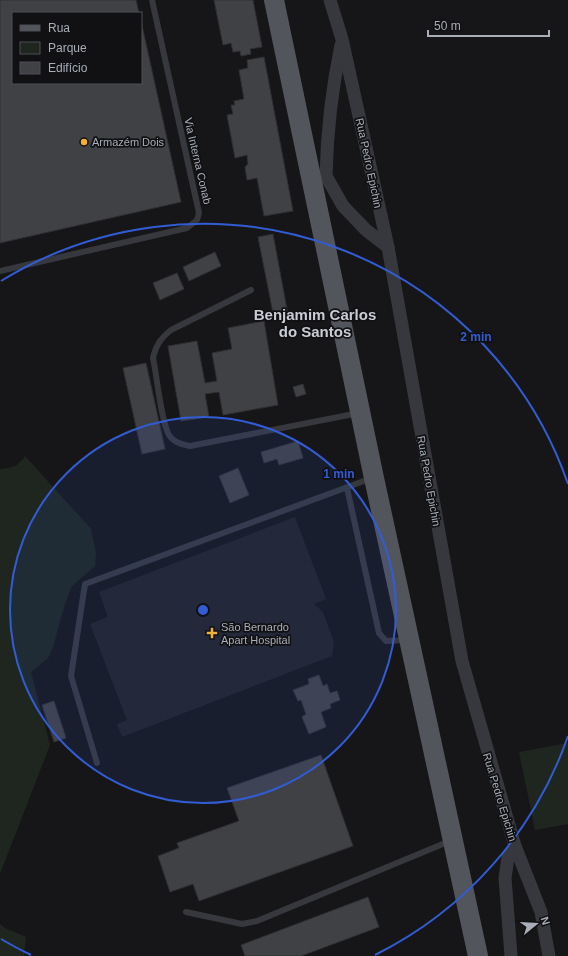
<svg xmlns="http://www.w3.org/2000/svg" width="568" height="956" font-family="Helvetica,sans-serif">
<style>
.built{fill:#222225}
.green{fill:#1e261f}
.building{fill:#404145;stroke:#303034}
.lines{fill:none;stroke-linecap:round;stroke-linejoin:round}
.service{stroke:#37383d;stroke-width:6}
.minor{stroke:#37383d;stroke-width:13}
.primary{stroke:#53555c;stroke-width:20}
.ring{fill:none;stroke:#325cd3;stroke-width:2}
.poi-dot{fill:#f2b134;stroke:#111113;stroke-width:1.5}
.labels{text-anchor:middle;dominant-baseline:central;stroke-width:3.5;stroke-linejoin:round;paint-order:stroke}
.poi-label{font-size:11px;fill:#a8adb8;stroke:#111113;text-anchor:start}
.street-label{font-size:11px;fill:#a8adb8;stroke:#111113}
.district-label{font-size:15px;font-weight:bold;fill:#c9ccd4;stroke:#111113}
.centre{fill:#325cd3;stroke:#111113;stroke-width:2}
.ring-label{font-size:12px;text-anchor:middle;font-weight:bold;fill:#325cd3;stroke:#111113;stroke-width:3.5;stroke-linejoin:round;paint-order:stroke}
</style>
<rect width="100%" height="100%" fill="#161618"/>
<!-- built -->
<path class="built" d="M295 517 326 599 314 604 323 612 334 642 332 656 122 737 117 724 127 720 90 624 108 617 99 592Z"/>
<!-- green -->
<g class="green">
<path d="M25 456 91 529 96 553 95 566 72 586 65 604 52 650 48 658 31 672 50 745 0 874V469C12 468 19 466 25 456Z"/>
<path d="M568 743V824L535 830 519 752Z"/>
<path d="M0 924 5 928 26 937 24 956H0Z"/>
</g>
<!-- building -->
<g class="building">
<path d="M0 0H136L139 13H13V83H141V21L181 202 0 243Z"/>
<path d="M214 0H253L262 47 250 49 251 54 241 56 240 51 233 52 231 43 223 45Z"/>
<path d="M264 57 293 211 264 216 257 178 247 180 245 167 248 164 247 155 235 158 227 115 233 114 231 105H235L234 101 244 99 239 70 248 68 247 60Z"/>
<path d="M273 234 288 315 274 318 258 237Z"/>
<path d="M215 252 221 266 189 281 183 267Z"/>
<path d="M177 273 184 289 160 300 153 283Z"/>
<path d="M264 321 278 405 223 415 219 392 205 394 209 417 181 421 168 346 197 341 205 383 217 381 212 353 232 349 228 328Z"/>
<path d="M146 363 165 449 142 454 123 368Z"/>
<path d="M303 384 306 394 296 397 293 387Z"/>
<path d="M298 441 303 458 279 465 277 459 264 463 261 452Z"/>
<path d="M238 468 249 495 230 503 219 476Z"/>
<path d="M319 675 323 686 327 684 330 693 337 691 340 700 330 704 331 708 321 712 326 727 309 734 302 717 306 714 301 700 298 701 293 690 309 684 308 679Z"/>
<path d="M54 701 66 738 54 742 42 705Z"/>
<path d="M321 755 353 846 199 901 193 884 170 892 158 856 179 848 177 843 239 821 227 788Z"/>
<path d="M368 897 379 927 301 956H245L241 945Z"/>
</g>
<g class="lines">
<!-- service -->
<g class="service">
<path d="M0 271 187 228 197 220 199 213 152 0"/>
<path d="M251 290 171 330C161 338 156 345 153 358 157 376 161 421 169 435 174 443 182 444 190 446L359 413"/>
<path d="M347 488 379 633 386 641 407 640"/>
<path d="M97 763 71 676 85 584 372 478"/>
<path d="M186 912 242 924 257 921 450 841"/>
</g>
<!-- minor -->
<g class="minor">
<path d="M330 0 342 39 388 247 462 661 515 846 541 912 549 956"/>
<path d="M326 176 343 206 366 230 388 247"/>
<path d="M310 180 326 176C327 131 332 88 341 45"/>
<path d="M511 956 505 878 508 857 515 846"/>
</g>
<!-- primary -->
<path class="primary" d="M274 0 374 478 478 956"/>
</g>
<!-- distance rings -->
<circle cx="203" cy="610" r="193" fill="#325cd3" fill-opacity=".12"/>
<g class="ring">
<circle cx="203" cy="610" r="193"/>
<path d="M568 736A386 386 0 0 1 375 955M31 955A386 386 0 0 1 1 939M1 281A386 386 0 0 1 568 484"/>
</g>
<!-- markers -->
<g class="poi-dot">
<circle cx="84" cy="142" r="4"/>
<path d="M210 627h4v4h4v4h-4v4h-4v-4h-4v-4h4z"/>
</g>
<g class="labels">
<!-- poi labels -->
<g class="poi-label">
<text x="92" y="142">Armazém Dois</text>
<text x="221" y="627">São Bernardo<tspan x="221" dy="13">Apart Hospital</tspan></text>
</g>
<!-- street labels -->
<g class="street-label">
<text transform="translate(198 161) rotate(77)">Via Interna Conab</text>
<text transform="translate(369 163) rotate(78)">Rua Pedro Epichin</text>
<text transform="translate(429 481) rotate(80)">Rua Pedro Epichin</text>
<text transform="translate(500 797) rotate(73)">Rua Pedro Epichin</text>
</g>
<!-- district labels -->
<g class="district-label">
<text x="315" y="314">Benjamim Carlos<tspan x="315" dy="17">do Santos</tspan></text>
</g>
</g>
<circle cx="203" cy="610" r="6" class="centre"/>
<g class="ring-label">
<text x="476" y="341">2 min</text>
<text x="339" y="478">1 min</text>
</g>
<!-- legend -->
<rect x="12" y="12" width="130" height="72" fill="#111113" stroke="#4d4f55"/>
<rect x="20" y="25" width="20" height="6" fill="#53555c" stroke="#4d4f55"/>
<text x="48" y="32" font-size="12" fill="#a8adb8">Rua</text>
<rect x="20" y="42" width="20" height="12" fill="#1e261f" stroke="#4d4f55"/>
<text x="48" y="52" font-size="12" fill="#a8adb8">Parque</text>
<rect x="20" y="62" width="20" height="12" fill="#404145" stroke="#4d4f55"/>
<text x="48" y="72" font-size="12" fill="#a8adb8">Edifício</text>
<!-- north arrow -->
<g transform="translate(536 924) rotate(72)" stroke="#111113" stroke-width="3" paint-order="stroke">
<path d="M0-3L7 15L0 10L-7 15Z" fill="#a8adb8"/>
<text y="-6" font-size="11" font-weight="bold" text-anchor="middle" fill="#a8adb8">N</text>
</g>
<!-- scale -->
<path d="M428 30v6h121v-6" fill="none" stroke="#a8adb8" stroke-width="2"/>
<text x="434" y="30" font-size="12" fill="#a8adb8" stroke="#111113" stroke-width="3" paint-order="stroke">50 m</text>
</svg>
